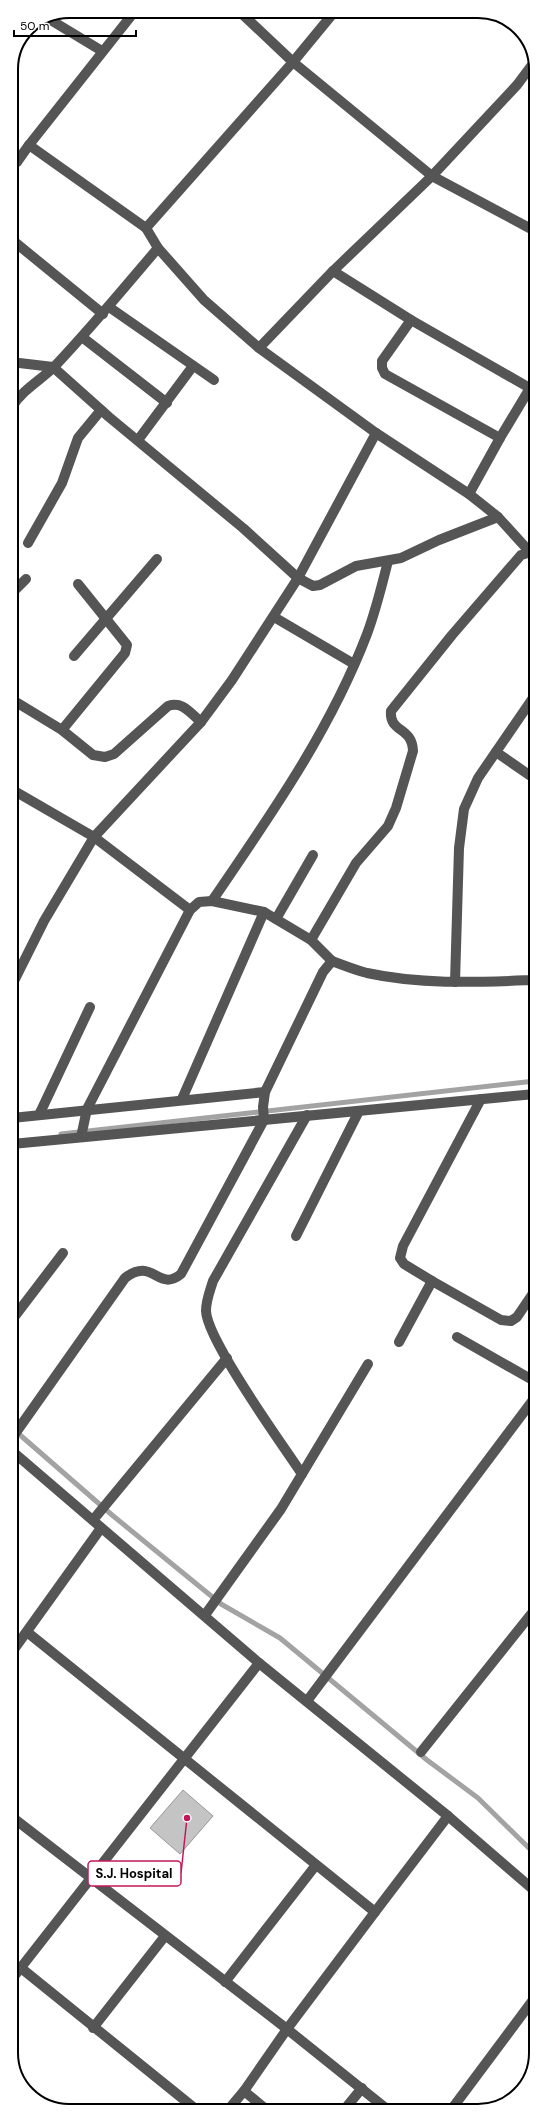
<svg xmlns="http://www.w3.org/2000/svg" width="547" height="2122" font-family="'DM Sans',sans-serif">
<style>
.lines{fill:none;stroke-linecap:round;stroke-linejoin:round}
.stream{stroke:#a3a3a3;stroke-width:5}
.building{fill:#c4c4c4;stroke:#999}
.minor{stroke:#555;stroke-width:10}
.rim{fill:none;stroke:#000;stroke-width:2}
.leader{fill:none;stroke:#c2185b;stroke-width:1.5}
.callout-dot{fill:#c2185b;stroke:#fff;stroke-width:1.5}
.callout{fill:#fff;stroke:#c2185b;stroke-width:1.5}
.callout-label{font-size:13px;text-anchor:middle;font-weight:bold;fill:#000}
</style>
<rect width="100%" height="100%" fill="#fff"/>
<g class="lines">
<!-- stream -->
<g class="stream">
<path d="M61 1134 535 1081"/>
<path d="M12 1428 112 1515 221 1604 280 1638 427 1760 478 1798 536 1855"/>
</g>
</g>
<!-- building -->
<path class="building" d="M183 1790 213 1816 180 1854 150 1828Z"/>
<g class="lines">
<!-- minor -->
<g class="minor">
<path d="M135 11 29 145 146 228"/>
<path d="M239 11 293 62 432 176 535 231"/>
<path d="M335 11 293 62 146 228 158 248 204 300 259 348 376 433 469 494 498 517 529 551"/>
<path d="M49 19 102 51"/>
<path d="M11 165 17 162 29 145"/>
<path d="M11 239 103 314"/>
<path d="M333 271 432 176 517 85 535 61"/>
<path d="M109 307 214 380"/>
<path d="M411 320 382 361V368L385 374 500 438 530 388"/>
<path d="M82 337 167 403"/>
<path d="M259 348 333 271 411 320 535 391"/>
<path d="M11 362 53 367 109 417 243 528 298 578 313 586 320 585 356 566 401 558 439 540 498 517"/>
<path d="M11 408C24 388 40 381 55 366 91 328 124 288 158 248"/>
<path d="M138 440 193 366"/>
<path d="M469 494 500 438"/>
<path d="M28 543 62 483 78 438 101 410"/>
<path d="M11 594 26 579"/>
<path d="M274 617 354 664"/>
<path d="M74 656 157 559"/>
<path d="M11 699 62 730 93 755 105 757 114 754 168 706C183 701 190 713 201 722"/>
<path d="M62 730 125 653 127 645 78 584"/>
<path d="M496 752 535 779"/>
<path d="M11 789 94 837 44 921 12 985"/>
<path d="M212 901C270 816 330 731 367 634 376 610 382 585 388 561"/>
<path d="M190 910 94 837 201 722 232 680 298 578 376 433"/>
<path d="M276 919 313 855"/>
<path d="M311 940 356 863 388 826 396 808 413 751C412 726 389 733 391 711L452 635 521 555 535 551"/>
<path d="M455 982 459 848 464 809 478 778 535 695"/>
<path d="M182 1099 264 912"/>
<path d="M39 1115 90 1007"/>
<path d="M12 1118 265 1092"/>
<path d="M81 1137 87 1109 190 910 199 902 212 901 264 912 311 940 332 961"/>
<path d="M12 1144 535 1094"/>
<path d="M296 1236 359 1111"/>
<path d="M432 1281 404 1264 400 1258 403 1246 481 1099"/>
<path d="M12 1320 63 1253"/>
<path d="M457 1337 536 1382"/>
<path d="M399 1342 432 1281 501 1320 511 1321 517 1317 536 1289"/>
<path d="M12 1438 125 1278C153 1256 158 1293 181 1274L264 1120 263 1107 265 1092 323 972 332 961C343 965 355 970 367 973 422 985 479 982 535 980"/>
<path d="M12 1451 259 1663 448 1816 536 1892"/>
<path d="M302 1474 368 1364"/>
<path d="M93 1520 227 1358"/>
<path d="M205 1615 281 1509 302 1474C282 1444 207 1340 206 1311 206 1300 210 1291 213 1281L307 1115"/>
<path d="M27 1632 375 1912 448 1816"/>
<path d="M12 1652 101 1528"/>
<path d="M307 1701 536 1396"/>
<path d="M421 1752 536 1608"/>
<path d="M12 1817 287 2029 388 2110"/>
<path d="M21 1968 198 2111"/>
<path d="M12 1979 259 1663"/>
<path d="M225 1982 316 1865"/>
<path d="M93 2028 165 1936"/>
<path d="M244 2091 287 2029 375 1912"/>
<path d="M228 2110 244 2091 267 2110"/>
<path d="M344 2110 362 2088"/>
<path d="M451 2110 536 1996"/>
</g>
</g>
<!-- crop -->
<path d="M0 0H547V2122H0ZM69 18H478A51 51 0 0 1 529 69V2053A51 51 0 0 1 478 2104H69A51 51 0 0 1 18 2053V69A51 51 0 0 1 69 18Z" fill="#fff" fill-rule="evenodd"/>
<path class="rim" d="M69 18H478A51 51 0 0 1 529 69V2053A51 51 0 0 1 478 2104H69A51 51 0 0 1 18 2053V69A51 51 0 0 1 69 18Z"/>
<!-- callouts -->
<path class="leader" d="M187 1818L181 1873"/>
<circle class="callout-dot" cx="187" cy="1818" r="4"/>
<rect class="callout" x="88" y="1861" width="93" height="25" rx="4"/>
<g class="callout-label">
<text x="134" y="1878">S.J. Hospital</text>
</g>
<!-- scale -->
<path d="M14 30v6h122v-6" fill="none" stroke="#000000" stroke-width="2"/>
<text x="20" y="30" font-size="12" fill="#000000" stroke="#ffffff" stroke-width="3" paint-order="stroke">50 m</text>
</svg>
